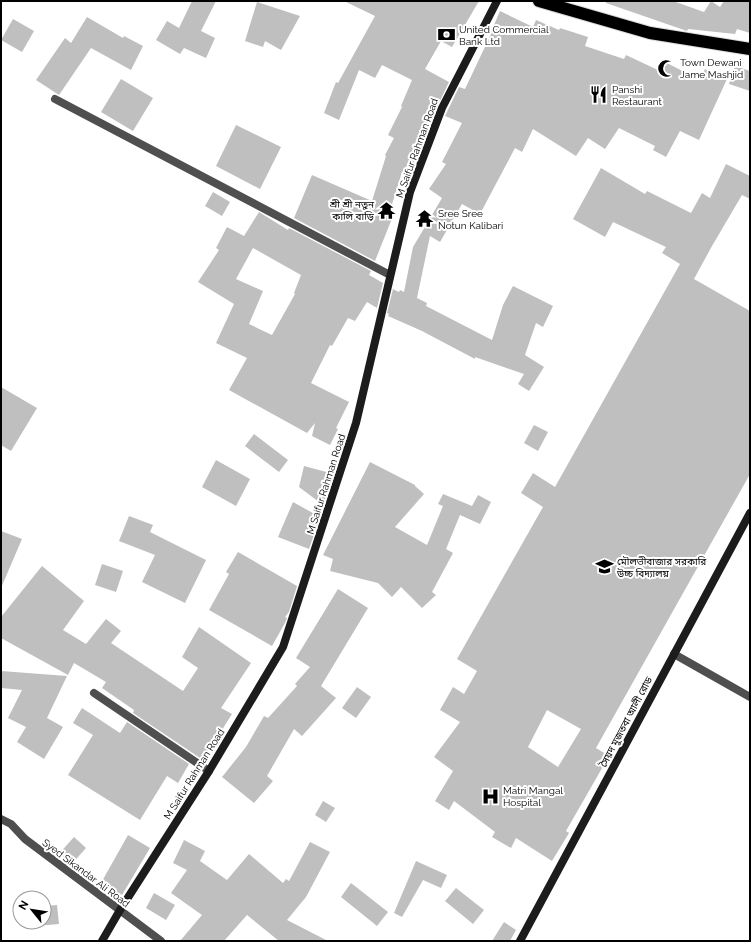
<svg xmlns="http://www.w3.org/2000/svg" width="751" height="942" font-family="Raleway,'Noto Sans Bengali',sans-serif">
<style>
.building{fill:#bfbfbf;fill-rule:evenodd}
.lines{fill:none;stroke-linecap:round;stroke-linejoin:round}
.highway-casing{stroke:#dbdbdb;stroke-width:14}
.street{stroke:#4f4f4f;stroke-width:8}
.secondary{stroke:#1c1c1c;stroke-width:8}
.highway{stroke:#000;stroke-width:12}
.labels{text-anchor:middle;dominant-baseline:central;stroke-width:4;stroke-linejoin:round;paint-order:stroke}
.poi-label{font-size:10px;fill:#000;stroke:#fff;text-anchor:start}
.street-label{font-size:10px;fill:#000;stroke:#fff}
</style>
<rect width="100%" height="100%" fill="#fff"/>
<!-- building -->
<g class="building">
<path d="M192 1H216L201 31 215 38 206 58 184 48 180 54 156 40 167 21 179 28Z"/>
<path d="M344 1H479L452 47 441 41 425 69 449 82 435 111 434 110 411 157 414 158V163L410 174 402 172 389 214 393 216 375 261 294 218 312 175 372 201 386 156 385 155 394 138 388 135 402 107 401 106 412 80 382 65 375 78 359 70 339 120 324 113 336 82 338 83 375 16Z"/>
<path d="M606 1H673L704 12 711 1 720 7 724 1H750V33L737 29 735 34 688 29 687 31 606 3Z"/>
<path d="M257 2 300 16 281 50 265 41 263 47 245 41Z"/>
<path d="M500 11 533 27 536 20 559 30 560 28 588 37 585 46 624 59 626 55 660 71 665 62 700 80 705 69 727 79 699 140 680 131 666 157 653 150 655 146 619 128 605 149 588 138 576 156 533 129 522 152 515 148 480 214 462 204 440 242 430 236 417 298 427 303 426 306 492 340 503 305 513 286 553 306 543 327 536 323 525 355 544 367 529 391 518 384 524 374 475 357V359L422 331 388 316 389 314 387 313 393 289 399 292 400 290 404 292 413 247 442 198 429 189 446 164 442 162 462 123 445 116 459 87 465 89 492 32H491Z"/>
<path d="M87 17 123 38 124 36 143 46 131 70 91 48 59 95 36 80 65 38 71 43Z"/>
<path d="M13 19 34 31 22 52 1 40Z"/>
<path d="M735 66 750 71V91L729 84Z"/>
<path d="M121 79 153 98 133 131 101 112Z"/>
<path d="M236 125 281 147 260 189 216 166Z"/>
<path d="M726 164 750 176V199L742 195 712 246 694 279 750 311V474L596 748 609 756 566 831 569 833 552 861 516 838 511 848 492 837 495 832 454 801 449 810 435 801 453 771 434 757 460 722 440 710 453 687 464 694 477 671 457 659 543 507 521 493 533 473 555 487 680 264 662 253 666 247 613 222 605 237 573 219 601 168 645 194 647 191 691 213 702 193 710 198ZM547 710 581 729 558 767 528 747Z"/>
<path d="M213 192 230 202 222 216 205 206Z"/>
<path d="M259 212 288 230 289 228 371 271 369 275 383 283 377 308 367 302 355 321 348 318 332 346 330 345 311 383 349 402 336 428 338 429 330 445 312 436 315 423 307 433 229 390 247 358 216 343 234 304 198 282 219 250 216 248 227 227 244 236ZM253 248 301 275 294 293 295 294 272 335 249 324 263 291 236 279Z"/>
<path d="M1 387 37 408 11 451 1 445Z"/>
<path d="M534 425 548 432 538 451 524 443Z"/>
<path d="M254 434 288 460 279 472 245 446Z"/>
<path d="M216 460 250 479 236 506 202 487Z"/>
<path d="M370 462 415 485V486L424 494 395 527 427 545 443 506 438 504 443 494 472 506 478 495 491 502 480 524 460 515 446 549 453 553 432 592 436 595 422 608 401 587 392 597 378 583 330 571 333 559 323 555Z"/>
<path d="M304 466 334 474 323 505 299 487Z"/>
<path d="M293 502 320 517 309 549 278 537Z"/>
<path d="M129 516 153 525 150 532 206 560 185 603 142 582 155 555 119 541Z"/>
<path d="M1 531 22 539 1 588Z"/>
<path d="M238 552 297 586 289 612 285 617 287 618 285 623 272 646 209 610 229 574 226 572Z"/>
<path d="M102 564 123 571 116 592 95 585Z"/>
<path d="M42 566 84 601 63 630 86 644 106 619 121 631 111 643 183 691 198 668 182 657 199 627 251 663 221 708 232 714 203 760 133 713 134 710 102 688 106 682 74 663 68 675 1 638V617Z"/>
<path d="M338 589 368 608 321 686 336 698 302 736 294 729 267 776 273 781 254 803 222 777 246 747 264 716 268 718 297 686 295 684 310 667 296 658Z"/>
<path d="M1 671 67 676 47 718 63 727 44 759 17 742 26 727 8 718 22 690 1 688Z"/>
<path d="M357 687 371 697 356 718 342 708Z"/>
<path d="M82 708 120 733 127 722 189 764 178 783 167 776 140 820 68 775 93 735 73 723Z"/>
<path d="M323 801 335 808 326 822 315 815Z"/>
<path d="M128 835 150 848 122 895 101 883Z"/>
<path d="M74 837 86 848 70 866 57 856Z"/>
<path d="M184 840 205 851 200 861 227 880 249 854 283 883 286 879 289 881 310 842 330 852 306 897 287 920 328 941H279L247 915 224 941H180L202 915 171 893 187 870 173 863Z"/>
<path d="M416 861 447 875 441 888 423 880 402 917 394 913Z"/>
<path d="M351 883 388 912 377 926 341 897Z"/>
<path d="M456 888 484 910 473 924 445 901Z"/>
<path d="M154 893 175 905 166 920 146 908Z"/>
<path d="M57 905 59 924 37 926 36 922H44V906Z"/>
<path d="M504 922 516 930 510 941H492Z"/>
</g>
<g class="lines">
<defs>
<path id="highway" d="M539 1 650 33 750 49"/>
</defs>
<!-- highway casing -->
<use href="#highway" class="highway-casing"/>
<!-- street -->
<g class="street">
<path d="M55 99 390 275"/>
<path d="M674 654 750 697"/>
<path d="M94 693 209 771"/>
<path d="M1 819 11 824 25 839 161 941"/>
</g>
<!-- secondary -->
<g class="secondary">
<path d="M102 941 120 910 209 771 283 647 356 423 410 192 442 108 497 1"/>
<path d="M520 941 750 513"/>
</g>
<!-- highway -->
<use href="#highway" class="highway"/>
</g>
<!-- icons -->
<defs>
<symbol id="bank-bare" viewBox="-9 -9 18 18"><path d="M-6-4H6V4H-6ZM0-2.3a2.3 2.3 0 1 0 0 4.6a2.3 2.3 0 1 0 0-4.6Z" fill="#000" stroke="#fff" stroke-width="2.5" paint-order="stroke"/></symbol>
<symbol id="mosque-bare" viewBox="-9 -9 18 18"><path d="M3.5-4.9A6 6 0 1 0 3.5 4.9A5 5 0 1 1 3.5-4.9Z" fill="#000" stroke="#fff" stroke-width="2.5" paint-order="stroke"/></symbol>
<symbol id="restaurant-bare" viewBox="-9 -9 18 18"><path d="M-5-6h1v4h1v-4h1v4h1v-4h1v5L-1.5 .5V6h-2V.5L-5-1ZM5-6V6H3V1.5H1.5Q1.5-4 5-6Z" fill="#000" stroke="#fff" stroke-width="2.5" paint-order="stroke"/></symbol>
<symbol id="temple-bare" viewBox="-9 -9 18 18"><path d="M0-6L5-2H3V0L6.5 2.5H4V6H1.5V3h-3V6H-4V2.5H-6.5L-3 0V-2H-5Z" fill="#000" stroke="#fff" stroke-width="2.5" paint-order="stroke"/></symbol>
<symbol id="school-bare" viewBox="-9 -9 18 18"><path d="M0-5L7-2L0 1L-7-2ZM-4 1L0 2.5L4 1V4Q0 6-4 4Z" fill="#000" stroke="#fff" stroke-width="2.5" paint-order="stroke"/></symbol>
<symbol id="hospital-bare" viewBox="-9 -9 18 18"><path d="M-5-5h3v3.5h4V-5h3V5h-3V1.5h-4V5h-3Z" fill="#000" stroke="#fff" stroke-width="2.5" paint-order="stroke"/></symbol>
</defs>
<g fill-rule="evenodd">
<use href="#bank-bare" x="434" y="22" width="25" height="25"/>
<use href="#mosque-bare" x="654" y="56" width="25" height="25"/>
<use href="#restaurant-bare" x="586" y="82" width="25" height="25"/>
<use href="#temple-bare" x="374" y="198" width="25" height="25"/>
<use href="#temple-bare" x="412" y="206" width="25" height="25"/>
<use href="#school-bare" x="592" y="554" width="25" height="25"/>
<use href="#hospital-bare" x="478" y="784" width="25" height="25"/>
</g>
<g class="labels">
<!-- poi labels -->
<g class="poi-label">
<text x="459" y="29">United Commercial<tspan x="459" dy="12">Bank Ltd</tspan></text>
<text x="680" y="62">Town Dewani<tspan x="680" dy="12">Jame Mashjid</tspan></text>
<text x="612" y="89">Panshi<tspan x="612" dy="12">Restaurant</tspan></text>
<text x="374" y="204" text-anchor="end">শ্রী শ্রী নতুন<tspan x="374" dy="12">কালি বাড়ি</tspan></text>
<text x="438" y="213">Sree Sree<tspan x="438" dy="12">Notun Kalibari</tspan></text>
<text x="617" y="561">মৌলভীবাজার সরকারি<tspan x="617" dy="12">উচ্চ বিদ্যালয়</tspan></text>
<text x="503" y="790">Matri Mangal<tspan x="503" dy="12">Hospital</tspan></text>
</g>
<!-- street labels -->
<g class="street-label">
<text transform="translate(417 148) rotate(-70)">M Saifur Rahman Road</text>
<text transform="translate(326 484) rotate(-72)">M Saifur Rahman Road</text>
<text transform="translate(626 722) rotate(-62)">সৈয়দ মুজতবা আলী রোড</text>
<text transform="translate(194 774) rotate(-58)">M Saifur Rahman Road</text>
<text transform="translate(86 873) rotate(37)">Syed Sikandar Ali Road</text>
</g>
</g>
<!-- border -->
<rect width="751" height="942" fill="none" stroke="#000000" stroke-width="4"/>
<!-- north arrow -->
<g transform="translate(32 910) rotate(300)"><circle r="19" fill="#ffffff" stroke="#999999"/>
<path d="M0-3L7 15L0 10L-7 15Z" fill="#000000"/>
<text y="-6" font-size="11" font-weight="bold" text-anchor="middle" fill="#000000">N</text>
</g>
</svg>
